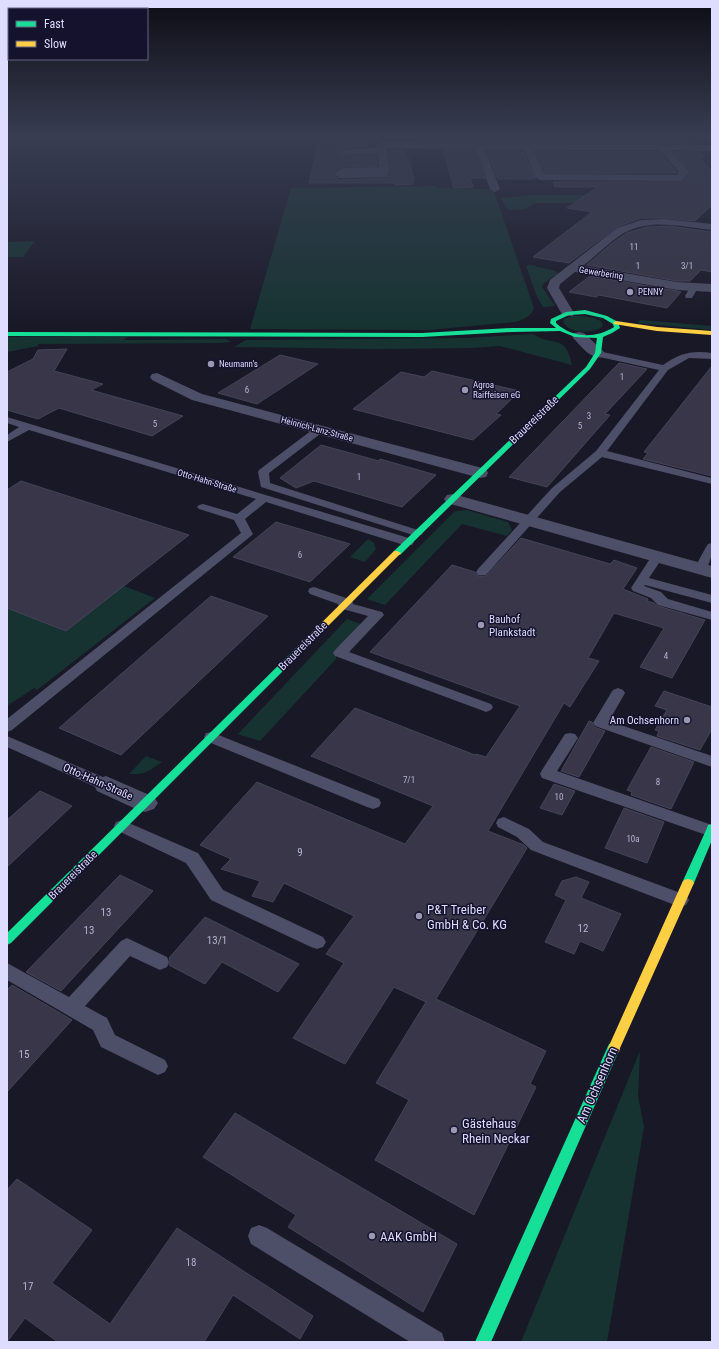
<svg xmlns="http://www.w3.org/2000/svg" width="719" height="1349" font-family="'Roboto Condensed',sans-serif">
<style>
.green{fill:#163331}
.building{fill:#383648;stroke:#454359}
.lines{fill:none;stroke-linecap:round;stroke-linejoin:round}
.lane{fill:#4d4e67;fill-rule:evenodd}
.street{fill:#4d4e67;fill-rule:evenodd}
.fast{fill:#16e098;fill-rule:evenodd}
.slow{fill:#ffcf43;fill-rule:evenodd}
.poi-dot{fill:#9a98b3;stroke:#14122d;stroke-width:1.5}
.labels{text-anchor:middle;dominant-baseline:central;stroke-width:3;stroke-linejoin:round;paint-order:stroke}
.number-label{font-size:9px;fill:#b5b3d1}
.far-street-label{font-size:9px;fill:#dfddff;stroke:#14122d}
.far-poi-label{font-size:9px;fill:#dfddff;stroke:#14122d;text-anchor:start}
.street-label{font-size:11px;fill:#dfddff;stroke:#14122d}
.poi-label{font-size:11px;fill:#dfddff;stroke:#14122d;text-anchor:start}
.near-number-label{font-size:11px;fill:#b5b3d1}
.near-poi-label{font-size:13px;fill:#dfddff;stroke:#14122d;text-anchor:start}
.near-street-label{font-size:13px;fill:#dfddff;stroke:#14122d}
</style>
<rect width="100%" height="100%" fill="#191827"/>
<!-- green -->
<g class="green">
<path d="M437 186V188L493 189 534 308C532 316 523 320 515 322L429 330 250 329 291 188Z"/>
<path d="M536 195H596L590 203H535L525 209 510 210 506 208 501 198Z"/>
<path d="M35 241 23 257H7V242Z"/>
<path d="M530 265 555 271 558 273 543 284 542 287 555 306 543 307 537 297 526 266Z"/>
<path d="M572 316C582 316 593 316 602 322L603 326C595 334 568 334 563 322L564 319Z"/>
<path d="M640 320 712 326V330L637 323Z"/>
<path d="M533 334C554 348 565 332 572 365L500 346 471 348 376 349 234 347 246 340 466 338Z"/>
<path d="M7 337H128L123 340 226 339 231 342 221 343 38 344V346L7 352Z"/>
<path d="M467 510 508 522 512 530 507 536 462 524 385 605 367 599 455 511Z"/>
<path d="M368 539 374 543 376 549 365 562 350 557Z"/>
<path d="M124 586 155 598 37 690 34 688 7 706V608L66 631Z"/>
<path d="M347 619 361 624 336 652V659L260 741 238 734Z"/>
<path d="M146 756 162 762C149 771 145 775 129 774Z"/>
<path d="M640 1051 638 1096 644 1127 607 1342H521Z"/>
</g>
<!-- building -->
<g class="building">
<path d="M365 138 366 147 341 148 339 152 344 156H376L377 166 344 167 337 169 334 176 340 180 388 178 390 170 388 151 405 150 406 159H409L414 180H412L413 184 395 185V183H309L318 145 322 146 323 139Z"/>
<path d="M444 138H471L472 141H445Z"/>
<path d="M481 138H506L508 140H689L692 143 484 142Z"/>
<path d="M443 150H475L485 178H470L473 187 454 188Z"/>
<path d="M487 152H524L535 179H498Z"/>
<path d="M536 152H659L677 172 676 173H545Z"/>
<path d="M673 152H699L704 157H699L712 172V205L695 221 665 218H641L617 227 569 263 533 257 592 212 567 208 598 187H555L553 182H680L684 181 690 172Z"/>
<path d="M669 226 712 232V272L701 270 690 281H677L587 265 611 244 627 233 647 227Z"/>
<path d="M590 276 677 291 681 292 667 308 599 295 596 297 569 292Z"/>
<path d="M67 349 54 371 103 384 91 390 183 416 152 436 59 408 38 419 7 410V372L33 359 38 350Z"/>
<path d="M280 355 318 364 257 404 218 393Z"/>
<path d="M619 363 647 369 605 414 610 415 547 487 509 477Z"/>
<path d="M712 366V476L643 459 648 453 644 452Z"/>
<path d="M432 371 520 391 496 414 501 415 473 440 353 409 401 372 424 377Z"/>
<path d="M321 445 379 461 380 459 436 475 402 507 314 481 296 488 280 478Z"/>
<path d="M21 481 189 535 66 631 7 608V490Z"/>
<path d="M276 522 350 544 310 582 233 557Z"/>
<path d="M521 538 610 564 614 560 637 568 623 589 648 599 647 601 654 603 658 606 705 620 672 678 640 667 664 628 614 613 588 658 599 661 570 707 564 703 488 831 524 845 527 848 436 999 546 1051 530 1084 536 1087 474 1215 375 1160 409 1100 376 1083 426 1002 394 987 345 1064 293 1038 344 963 326 954 354 916 284 883 273 902 252 896 260 881 221 869 231 859 200 845 257 782 405 844 433 806 311 756 355 708 475 755 476 754 486 757 520 706 370 652 452 565 475 572 478 576H486Z"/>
<path d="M211 596 268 616 121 755 59 728Z"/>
<path d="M664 691 712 707V729L700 750 657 736 659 731 655 730 667 710 655 706Z"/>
<path d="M589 721 592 722 594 727 605 731 579 777 561 771Z"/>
<path d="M651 747 694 762 671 809 631 795 632 792 627 790Z"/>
<path d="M554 784 575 791 562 815 540 808Z"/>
<path d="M40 791 72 806 7 867V820Z"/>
<path d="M624 808 664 822 647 863 605 848Z"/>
<path d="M120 875 153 891 61 991 26 972Z"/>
<path d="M576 877 589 882 581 898 621 914 603 951 580 941 574 954 545 942 566 900 555 895 562 881Z"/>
<path d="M205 917 299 964 278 992 222 962 205 984 169 965 170 961 169 958Z"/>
<path d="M12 985 72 1020 7 1092V990Z"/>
<path d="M235 1113 457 1244 423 1312 288 1227 296 1215 203 1157Z"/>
<path d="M17 1179 92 1230 52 1283 110 1324 177 1228 313 1316 300 1339 233 1295 204 1342H58L25 1318 7 1342V1190Z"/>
</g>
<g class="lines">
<!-- lane -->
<g class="lane">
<path d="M691 286H694L698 288 692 298H686L685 296Z"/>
<path d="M598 351 663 365C679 353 693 350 712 353V359L689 358 668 370 607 451 712 478V484L602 457 560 492 486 575H478L476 572 478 569 552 488 596 451 659 370 595 356 594 354Z"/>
<path d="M7 417 412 539 414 542 412 545H404L266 502 245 519 253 534 251 536 12 730 7 732V719L241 533 234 520 199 509 197 507 199 505 203 504 237 514 256 499 29 430 7 442V435L19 427 7 423Z"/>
<path d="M320 426 324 427 325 429 324 431 269 473 270 483 421 531 423 533 421 535H413L261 487 258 472 259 470 316 427Z"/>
<path d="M712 543C712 555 711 562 704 572H696L694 569 706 547 708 544Z"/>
<path d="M657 553 661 554 663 557 649 578 712 595V603L645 585 644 586 661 592 668 599 712 612V620L658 605 651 598 633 591 631 588 653 554Z"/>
<path d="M314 587 352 600 353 604 382 612 384 615 349 652 491 704 493 707 491 710 486 712 481 710 335 656 333 653 335 650 368 616 339 608 338 604 310 594 308 591 310 588Z"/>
<path d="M618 688 623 690 625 693 609 721 712 756V767L595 726 593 723 611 693 613 690Z"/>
<path d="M211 732 379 799 381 803 379 807 373 809 367 807 206 741 204 737 206 733Z"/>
<path d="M570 733 575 734 578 738 557 771 712 825V837L542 778 540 774 542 770 565 734Z"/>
<path d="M7 736 112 781 114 785 112 789 106 791 100 789 7 747Z"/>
<path d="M504 817 529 829 543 842 686 895 689 900 686 905 680 907 531 850 517 837 498 827 496 823 498 819Z"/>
<path d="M122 820 198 853 223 890 323 937 326 942 323 947 317 949 311 947 211 900 186 863 116 830 114 826 116 822Z"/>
<path d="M127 938 167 957 169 962 167 967 160 970 130 956 85 1006 107 1018 115 1035 165 1060 168 1066 165 1072 158 1075 101 1047 93 1030 7 980V963L69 997 121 941Z"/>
<path d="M259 1225 267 1228 442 1333 445 1342H410L251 1244 248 1236 251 1228Z"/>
</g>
<!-- street -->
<g class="street">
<path d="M472 138H480L483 144 712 145V151L670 150 689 172 683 180 680 181 540 180 535 177 525 150H485L500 189 495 192 490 189 476 149 386 148 389 170 387 177 340 178 335 175 338 170 344 168 379 167 377 154 344 155 340 152 341 150 377 148V145L381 142 474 143ZM534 150H660L679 172 677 175 544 174Z"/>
<path d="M665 219 712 224V230C686 227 651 218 626 232 612 239 596 256 583 266L677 282 712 284V292L677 290 575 272 560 284 559 288 574 313 573 316H563L547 288 550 280 617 228 641 220Z"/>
<path d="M579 332 584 333 603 351 605 354 603 357C591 360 582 347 574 339L572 336 574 333Z"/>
<path d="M157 373 202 394 486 469 488 473 486 477 480 478 192 400 152 380 150 377 152 374Z"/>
<path d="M453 494 712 566V578L447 503 444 499 447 495Z"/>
<path d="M106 776 154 797 158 803 154 809 145 812 136 809 97 791 94 785 97 779Z"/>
</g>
<!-- fast -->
<g class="fast">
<path d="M585 310 607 316 618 322 620 328 612 333 603 337 601 353 590 369 400 555H397L393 553 394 551 586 367 595 353 597 338 575 337 560 331 512 332 422 337 7 336V332L422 333 512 328H556L550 323 551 319 566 312ZM585 314 603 318 613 324 614 327C595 339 572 338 556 323V321L569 315Z"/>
<path d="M300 646 303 647 304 649 303 651 11 943 7 945V933L297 647Z"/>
<path d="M712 824V840L694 883 692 886 688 887 684 886 682 883 707 828 708 825Z"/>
<path d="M614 1042 619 1044 620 1048 491 1342H475L609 1044Z"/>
</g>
<!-- slow -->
<g class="slow">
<path d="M616 321 657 327 712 331V335L657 331 614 324 613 323Z"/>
<path d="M394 551H397L401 553 303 651H297L296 649 297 647Z"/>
<path d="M688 879 692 880 694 883 620 1048 619 1052 614 1054 609 1052 608 1048 682 883 684 880Z"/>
</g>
</g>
<!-- sky -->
<linearGradient id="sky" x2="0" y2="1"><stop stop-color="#0e0d15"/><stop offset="0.42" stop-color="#383d52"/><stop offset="1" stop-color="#383d52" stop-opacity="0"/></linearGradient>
<rect width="719" height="326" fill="url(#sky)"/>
<!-- markers -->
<g class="poi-dot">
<circle cx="630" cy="292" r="4"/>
<circle cx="211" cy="364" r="4"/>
<circle cx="465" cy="390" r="4"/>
<circle cx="481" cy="625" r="4"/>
<circle cx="687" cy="720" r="4"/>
<circle cx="419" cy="916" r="4"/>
<circle cx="454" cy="1130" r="4"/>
<circle cx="372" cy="1236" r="4"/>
</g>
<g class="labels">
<!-- number labels -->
<g class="number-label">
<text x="634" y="247">11</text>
<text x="638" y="266">1</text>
<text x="687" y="266">3/1</text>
<text x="622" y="377">1</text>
<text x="247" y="390">6</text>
<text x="589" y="416">3</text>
<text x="155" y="424">5</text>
<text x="580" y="426">5</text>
<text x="359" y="477">1</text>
<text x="300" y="555">6</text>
<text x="666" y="656">4</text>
<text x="409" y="780">7/1</text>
<text x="658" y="782">8</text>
<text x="559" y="797">10</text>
<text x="633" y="839">10a</text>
</g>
<!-- far-street labels -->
<g class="far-street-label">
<text transform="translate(601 273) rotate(9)">Gewerbering</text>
<text transform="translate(317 429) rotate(15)">Heinrich-Lanz-Straße</text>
<text transform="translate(207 481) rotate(17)">Otto-Hahn-Straße</text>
</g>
<!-- far-poi labels -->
<g class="far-poi-label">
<text x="638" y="292">PENNY</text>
<text x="219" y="364">Neumann’s</text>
<text x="473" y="385">Agroa<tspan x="473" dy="10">Raiffeisen eG</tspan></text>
</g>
<!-- street labels -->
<g class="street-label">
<text transform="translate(534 420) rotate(-44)">Brauereistraße</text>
<text transform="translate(303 646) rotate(-45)">Brauereistraße</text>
<text transform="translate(98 782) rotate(24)">Otto-Hahn-Straße</text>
<text transform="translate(73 875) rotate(-45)">Brauereistraße</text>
</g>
<!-- poi labels -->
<g class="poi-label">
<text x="489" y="619">Bauhof<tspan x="489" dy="13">Plankstadt</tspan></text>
<text x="679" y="720" text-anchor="end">Am Ochsenhorn</text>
</g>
<!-- near-number labels -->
<g class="near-number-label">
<text x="300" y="852">9</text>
<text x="106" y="912">13</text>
<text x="583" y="928">12</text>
<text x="89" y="930">13</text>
<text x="217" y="940">13/1</text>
<text x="24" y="1054">15</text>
<text x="191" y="1262">18</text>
<text x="28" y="1286">17</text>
</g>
<!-- near-poi labels -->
<g class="near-poi-label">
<text x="427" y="909">P&amp;T Treiber<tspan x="427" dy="15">GmbH &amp; Co. KG</tspan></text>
<text x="462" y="1123">Gästehaus<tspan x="462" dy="15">Rhein Neckar</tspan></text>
<text x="380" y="1236">AAK GmbH</text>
</g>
<!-- near-street labels -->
<g class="near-street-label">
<text transform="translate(597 1085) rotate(-66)">Am Ochsenhorn</text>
</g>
</g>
<!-- border -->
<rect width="719" height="1349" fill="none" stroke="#dfddff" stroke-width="16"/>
<!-- legend -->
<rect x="8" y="8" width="140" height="52" fill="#14122d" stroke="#656381"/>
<rect x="16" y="21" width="20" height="6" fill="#16e098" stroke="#656381"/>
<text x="44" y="28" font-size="12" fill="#dfddff">Fast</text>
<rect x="16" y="41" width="20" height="6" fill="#ffcf43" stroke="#656381"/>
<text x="44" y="48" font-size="12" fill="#dfddff">Slow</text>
</svg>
